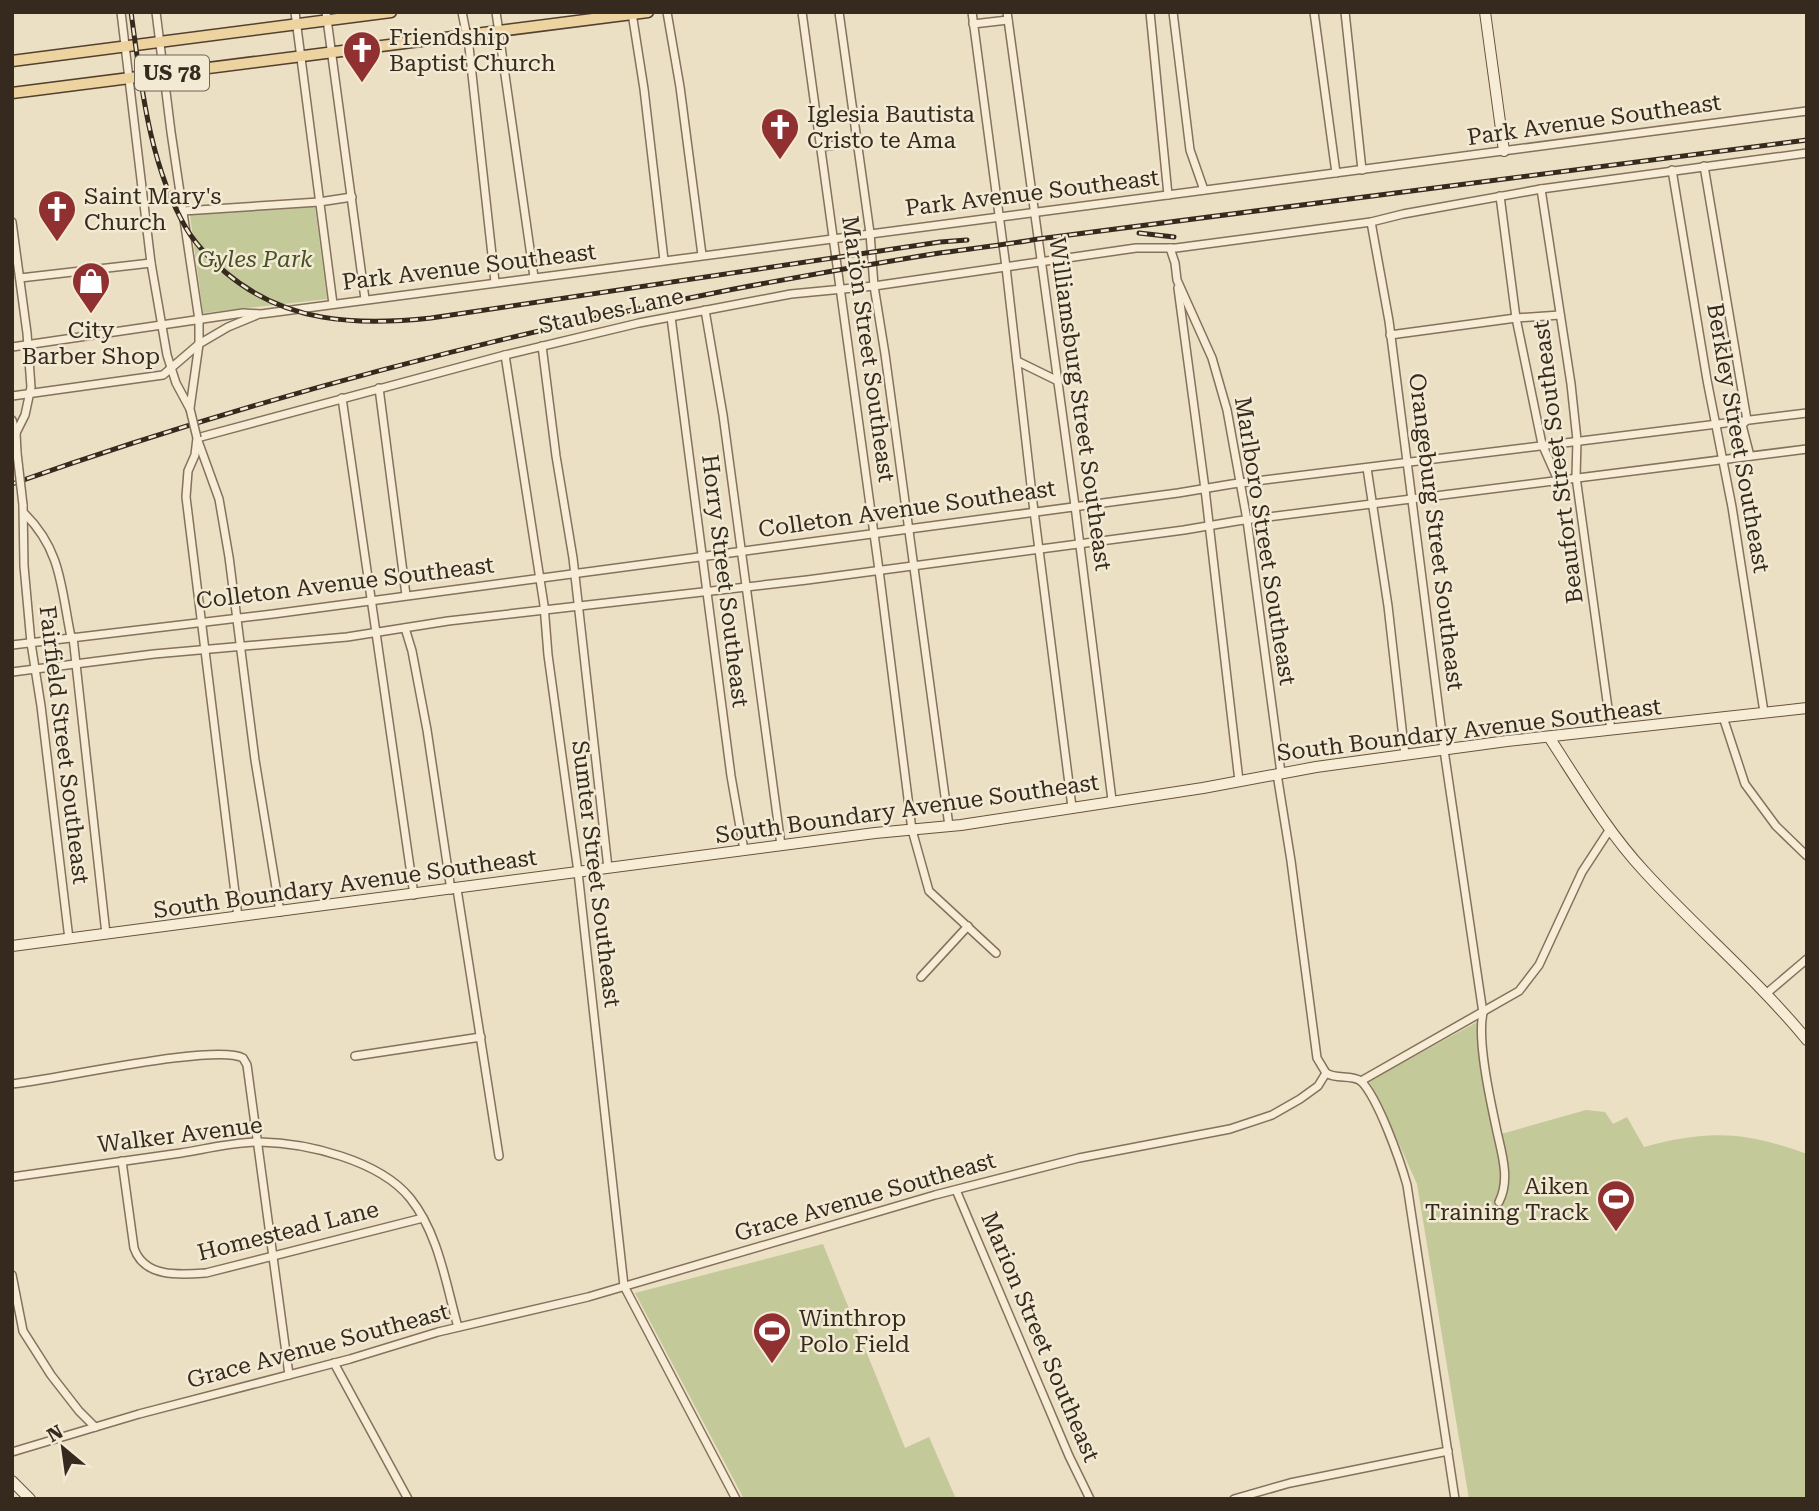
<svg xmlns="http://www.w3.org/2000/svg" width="1819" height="1511" font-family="'Roboto Serif',serif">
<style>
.green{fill:#c3c999}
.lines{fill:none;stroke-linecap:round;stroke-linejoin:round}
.street-casing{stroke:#85715c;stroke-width:10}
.secondary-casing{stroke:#67533f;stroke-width:12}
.primary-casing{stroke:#534030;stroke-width:13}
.street{stroke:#f7edd7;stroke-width:7}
.secondary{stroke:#f7edd7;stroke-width:10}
.primary{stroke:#ecd39f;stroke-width:10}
.rail-casing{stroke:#362a1f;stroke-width:5}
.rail{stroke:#f3ead4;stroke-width:2.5;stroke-dasharray:8;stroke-linecap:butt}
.street-bridge-casing{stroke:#85715c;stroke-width:10;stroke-linecap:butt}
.street-bridge{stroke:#f7edd7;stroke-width:7}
.labels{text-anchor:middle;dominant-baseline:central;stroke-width:5;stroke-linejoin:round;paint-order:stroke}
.shield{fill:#f3ead4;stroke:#6f6455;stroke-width:2}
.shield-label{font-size:21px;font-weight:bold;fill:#362a1f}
.poi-label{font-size:23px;fill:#362a1f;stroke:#f3ead4;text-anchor:start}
.street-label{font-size:23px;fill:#362a1f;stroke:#f3ead4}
.park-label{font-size:23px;font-style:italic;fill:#475127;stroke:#f3ead4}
</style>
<rect width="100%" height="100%" fill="#ebdfc4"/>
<!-- green -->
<g class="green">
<path d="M315 206 327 299 203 313 190 215Z"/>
<path d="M1479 1021 1498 1135 1586 1110 1605 1112 1613 1124 1627 1117 1644 1147C1708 1130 1744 1131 1807 1154V1499H1469L1417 1184 1384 1110 1369 1081Z"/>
<path d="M823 1244 905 1448 929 1437 956 1499H744L635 1293Z"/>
</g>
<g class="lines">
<defs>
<g id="street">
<path d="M121 12 151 263 167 355 176 383 190 409"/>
<path d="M156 12 171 132 199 320V344L190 408"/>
<path d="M295 12 333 304"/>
<path d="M326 12 365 299"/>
<path d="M462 12 469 47 495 282"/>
<path d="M496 12 534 277"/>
<path d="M667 12 680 87 702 255"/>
<path d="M802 12 879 570 912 830 929 891 996 953"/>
<path d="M839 12 870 233 874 286 885 354 949 826"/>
<path d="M972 12 1006 267 1033 503 1072 807"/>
<path d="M1007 12 1075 506 1112 800"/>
<path d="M1150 12 1168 195"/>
<path d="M1173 12 1190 150 1204 190"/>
<path d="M1314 12 1336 173"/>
<path d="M1345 12 1362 170"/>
<path d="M632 13 644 89 664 260"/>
<path d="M973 24 1008 20"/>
<path d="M821 147 857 142"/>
<path d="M1704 166 1747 420 1742 425 1750 456"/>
<path d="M1672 170 1707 380 1732 507 1764 712"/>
<path d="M1541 189 1571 384 1577 440 1576 477 1611 730"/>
<path d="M1500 196 1516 318 1542 444 1558 480"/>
<path d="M183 211 319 202 352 197"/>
<path d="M12 222 27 333 31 387 25 415 16 433"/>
<path d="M1371 222 1389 321 1444 750 1483 1013C1477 1040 1490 1099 1496 1127 1501 1152 1511 1178 1499 1202"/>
<path d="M1170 248 1175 263 1177 280 1212 358 1227 410 1247 520 1281 773"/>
<path d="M20 278 151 263"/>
<path d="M1178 288 1205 489 1239 781"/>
<path d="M705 310 723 415 781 845"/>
<path d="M671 317 731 776 744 850"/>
<path d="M1390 335 1516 318 1560 315"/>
<path d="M542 346 556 456 573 558 608 868"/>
<path d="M12 347 243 313 261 314 1807 111"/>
<path d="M505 355 544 605 548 655 578 872 624 1286 736 1499"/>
<path d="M1017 361 1058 381"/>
<path d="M379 388 406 595"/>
<path d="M12 396 163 375 199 344 228 327 257 315"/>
<path d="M342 398 414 895"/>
<path d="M12 420 16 433 17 453"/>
<path d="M197 438 505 355 639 323 791 294 874 286 1136 248H1176L1371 222 1403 214 1541 189 1807 153"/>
<path d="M197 438 195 455 188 471 186 497 238 917"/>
<path d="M198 441 219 499 229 557 255 760 280 912"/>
<path d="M1367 468 1388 606 1405 755"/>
<path d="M23 505 24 566 31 643 41 706 69 939"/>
<path d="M25 514C62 551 61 589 71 637"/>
<path d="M405 628 412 651 427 730 451 890"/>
<path d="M73 637 106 934"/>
<path d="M12 645 273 614 1178 493 1232 484 1807 413"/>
<path d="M12 672 154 654 347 637 448 621 807 580 1184 530 1237 521 1807 449"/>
<path d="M1723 717 1745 784 1776 826 1807 856"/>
<path d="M1277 774 1291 861 1317 1058 1326 1073"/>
<path d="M457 889 499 1156"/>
<path d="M921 977 968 926"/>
<path d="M1767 993 1807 959"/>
<path d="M355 1056 481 1037"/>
<path d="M1326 1073C1337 1080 1350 1074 1361 1081"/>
<path d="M1361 1081C1378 1098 1400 1160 1407 1185L1455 1499"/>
<path d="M1361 1081 1519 991 1539 965 1582 872 1610 829"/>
<path d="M12 1084C54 1080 216 1043 243 1058L247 1065 289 1375"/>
<path d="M122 1161 134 1248C144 1278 180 1275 206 1273L423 1218"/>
<path d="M12 1177C68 1169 125 1161 181 1153 206 1149 234 1142 260 1142 307 1143 379 1160 410 1198 439 1234 446 1285 458 1327"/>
<path d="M956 1190 1069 1456 1090 1499"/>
<path d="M12 1275 23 1331 51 1375 79 1411 95 1427"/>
<path d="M334 1363 408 1499"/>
<path d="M12 1452 139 1414 350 1359 438 1332 588 1297 935 1195 1079 1158 1230 1129 1272 1115 1300 1099 1318 1086 1326 1073"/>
<path d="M1234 1499 1290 1483 1448 1451"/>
</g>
<g id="secondary">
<path d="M1485 12 1504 151"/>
<path d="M1549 737C1579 783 1607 831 1644 871 1697 929 1757 979 1807 1040"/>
<path d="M12 946 875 833 961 825 1203 788 1316 767 1507 741 1807 708"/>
<path d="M12 1481 30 1499"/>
</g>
<g id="primary">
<path d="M12 61 391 12"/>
<path d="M12 93 648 12"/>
</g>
</defs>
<!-- street casing -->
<use href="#street" class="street-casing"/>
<!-- secondary casing -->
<use href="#secondary" class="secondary-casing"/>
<!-- primary casing -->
<use href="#primary" class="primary-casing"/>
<!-- street -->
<use href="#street" class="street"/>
<!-- secondary -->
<use href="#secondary" class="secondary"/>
<!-- primary -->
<use href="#primary" class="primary"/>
<defs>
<g id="rail">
<path d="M131 12C141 84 149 164 186 228 196 245 210 259 225 272 285 323 356 326 431 318L940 242 967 240"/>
<path d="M1139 233 1174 237"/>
<path d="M12 484C246 401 487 338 729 290 797 277 865 265 933 254 968 249 1004 245 1038 239L1807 140"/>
</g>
</defs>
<!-- rail casing -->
<use href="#rail" class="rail-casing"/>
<!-- rail -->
<use href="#rail" class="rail"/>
<defs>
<g id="street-bridge">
<path d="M190 409 197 438"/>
<path d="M17 453 23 505"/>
</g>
</defs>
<!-- street-bridge casing -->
<use href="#street-bridge" class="street-bridge-casing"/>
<!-- street-bridge -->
<use href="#street-bridge" class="street-bridge"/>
</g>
<!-- icons -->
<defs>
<symbol id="church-pin" viewBox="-11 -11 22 30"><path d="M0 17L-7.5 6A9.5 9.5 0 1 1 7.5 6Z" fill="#903031" stroke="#f3ead4"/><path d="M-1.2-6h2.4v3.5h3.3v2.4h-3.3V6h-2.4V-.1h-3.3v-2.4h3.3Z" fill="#fff"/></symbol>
<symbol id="shop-pin" viewBox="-11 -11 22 30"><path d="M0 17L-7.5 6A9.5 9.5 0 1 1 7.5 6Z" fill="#903031" stroke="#f3ead4"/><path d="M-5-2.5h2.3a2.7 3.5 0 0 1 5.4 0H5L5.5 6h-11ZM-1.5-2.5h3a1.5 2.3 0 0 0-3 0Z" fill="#fff"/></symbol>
<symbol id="stadium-pin" viewBox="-11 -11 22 30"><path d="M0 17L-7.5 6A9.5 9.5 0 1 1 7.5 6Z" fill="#903031" stroke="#f3ead4"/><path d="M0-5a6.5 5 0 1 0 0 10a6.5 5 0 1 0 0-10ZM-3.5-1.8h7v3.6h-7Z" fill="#fff"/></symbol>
</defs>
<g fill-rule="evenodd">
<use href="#church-pin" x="340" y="28" width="44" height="60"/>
<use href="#church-pin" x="758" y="105" width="44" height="60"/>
<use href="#church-pin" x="35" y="187" width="44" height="60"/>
<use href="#shop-pin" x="69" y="259" width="44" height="60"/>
<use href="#stadium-pin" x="1594" y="1177" width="44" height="60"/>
<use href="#stadium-pin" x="750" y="1309" width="44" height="60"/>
</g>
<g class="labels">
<!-- shield labels -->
<rect class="shield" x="135" y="55.5" width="74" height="35" rx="5"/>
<g class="shield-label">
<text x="172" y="73">US 78</text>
</g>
<!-- poi labels -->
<g class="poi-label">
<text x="389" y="37">Friendship<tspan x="389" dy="26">Baptist Church</tspan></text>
<text x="807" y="114">Iglesia Bautista<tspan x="807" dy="26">Cristo te Ama</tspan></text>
<text x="84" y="196">Saint Mary's<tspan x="84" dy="26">Church</tspan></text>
<text x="91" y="330" text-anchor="middle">City<tspan x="91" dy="26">Barber Shop</tspan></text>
<text x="1589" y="1186" text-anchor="end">Aiken<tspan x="1589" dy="26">Training Track</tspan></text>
<text x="799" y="1318">Winthrop<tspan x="799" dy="26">Polo Field</tspan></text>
</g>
<!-- street labels -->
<g class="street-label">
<text transform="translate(1594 120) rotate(-8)">Park Avenue Southeast</text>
<text transform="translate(1032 193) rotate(-7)">Park Avenue Southeast</text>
<text transform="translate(469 267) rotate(-7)">Park Avenue Southeast</text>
<text transform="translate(611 311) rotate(-12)">Staubes Lane</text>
<text transform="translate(868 349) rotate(82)">Marion Street Southeast</text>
<text transform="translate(1080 404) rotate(82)">Williamsburg Street Southeast</text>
<text transform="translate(1738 438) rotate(80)">Berkley Street Southeast</text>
<text transform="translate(1558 462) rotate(-97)">Beaufort Street Southeast</text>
<text transform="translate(907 509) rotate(-8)">Colleton Avenue Southeast</text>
<text transform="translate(1436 532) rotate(83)">Orangeburg Street Southeast</text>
<text transform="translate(1265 541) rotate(81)">Marlboro Street Southeast</text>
<text transform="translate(725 581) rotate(83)">Horry Street Southeast</text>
<text transform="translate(345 583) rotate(-7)">Colleton Avenue Southeast</text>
<text transform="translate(1469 730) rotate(-7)">South Boundary Avenue Southeast</text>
<text transform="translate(64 745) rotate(83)">Fairfield Street Southeast</text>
<text transform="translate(907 809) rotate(-8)">South Boundary Avenue Southeast</text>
<text transform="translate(596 874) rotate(83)">Sumter Street Southeast</text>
<text transform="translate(345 884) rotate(-8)">South Boundary Avenue Southeast</text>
<text transform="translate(180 1135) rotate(-7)">Walker Avenue</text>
<text transform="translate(865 1197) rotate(-16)">Grace Avenue Southeast</text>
<text transform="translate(288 1231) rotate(-14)">Homestead Lane</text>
<text transform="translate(1040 1337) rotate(67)">Marion Street Southeast</text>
<text transform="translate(318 1346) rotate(-15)">Grace Avenue Southeast</text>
</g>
<!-- park labels -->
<g class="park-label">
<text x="255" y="259">Gyles Park</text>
</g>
</g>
<!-- border -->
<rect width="1819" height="1511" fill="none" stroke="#362a1f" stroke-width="28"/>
<!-- north arrow -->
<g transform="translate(63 1448) rotate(331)" stroke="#f3ead4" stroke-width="5" paint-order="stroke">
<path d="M0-5L12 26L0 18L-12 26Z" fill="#362a1f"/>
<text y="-10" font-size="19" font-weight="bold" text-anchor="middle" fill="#362a1f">N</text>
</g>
</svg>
